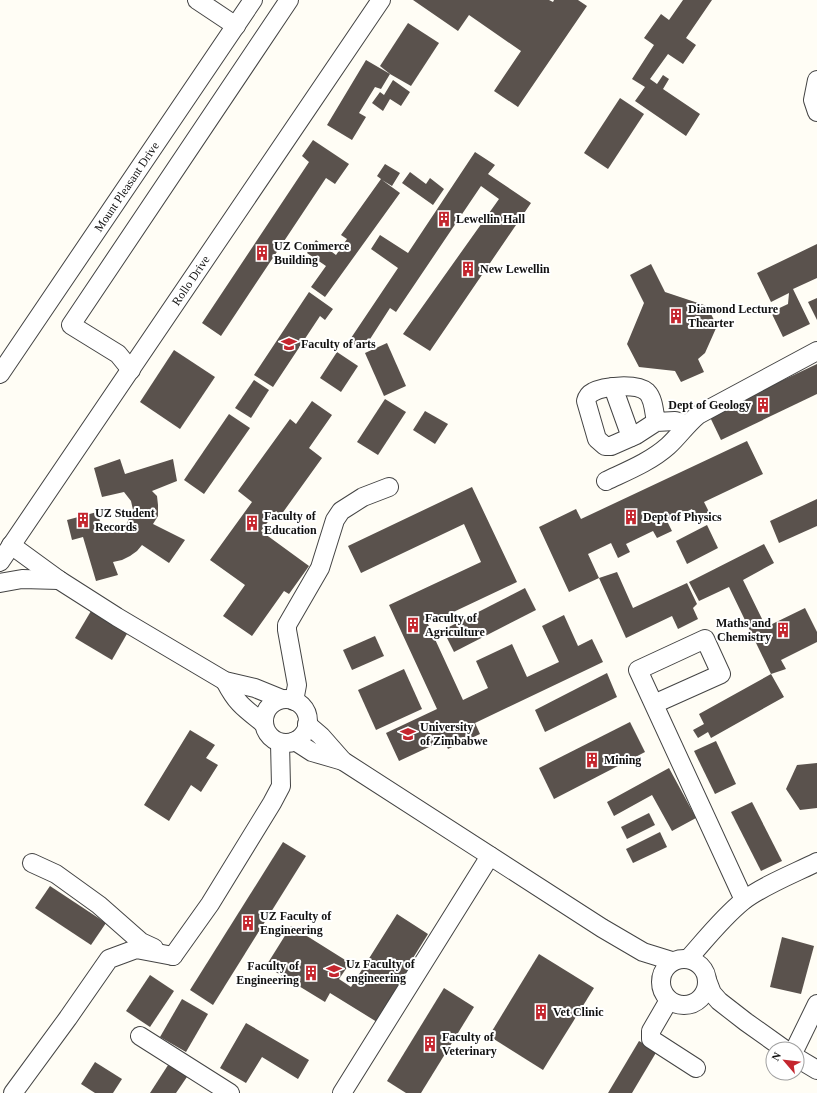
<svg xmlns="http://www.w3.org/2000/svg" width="817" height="1093" font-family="'Times New Roman',serif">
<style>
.building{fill:#5a524d}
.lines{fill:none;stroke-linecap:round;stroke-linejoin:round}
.minor-casing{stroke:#444;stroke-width:20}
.minor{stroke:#fff;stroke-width:18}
.labels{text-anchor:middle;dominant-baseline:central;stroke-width:4;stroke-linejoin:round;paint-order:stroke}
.street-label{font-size:12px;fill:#111;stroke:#fff}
.poi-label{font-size:12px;font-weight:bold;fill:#111;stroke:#fff;text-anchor:start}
</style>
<rect width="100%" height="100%" fill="#fffdf5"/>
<!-- building -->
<g class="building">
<path d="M413 0H549L553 2 554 0H578L587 6 518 107 494 91 521 51 469 15 458 31Z"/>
<path d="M683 0H712L686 38 696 45 683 64 668 54 650 79 657 84 663 75 669 79 663 89 700 114 686 136 635 101 645 87 632 79 654 45 644 38 661 14 669 20Z"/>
<path d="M408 23 439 43 411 86 390 74 380 66Z"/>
<path d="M366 60 390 74 381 89 375 87 359 113 366 117 352 140 327 125Z"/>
<path d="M393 80 410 92 401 106 390 99 383 111 372 103 380 92 384 95Z"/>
<path d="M620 98 644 114 608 169 584 153Z"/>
<path d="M313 140 349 164 335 184 326 178 221 336 202 323 309 162 302 156Z"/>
<path d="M475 152 495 165 488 174 531 203 430 351 403 334 499 199 481 186 396 312 390 308 363 350 349 341 398 268 371 249 380 235 408 253Z"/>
<path d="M385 164 400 173 392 186 382 180 400 193 325 297 311 287 326 266 307 253 316 240 336 255 347 239 341 235 381 179 377 176Z"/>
<path d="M410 172 426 184 430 178 444 189 433 205 402 183Z"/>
<path d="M817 244V278L793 289 810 324 783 337 771 312 788 304 789 293 771 302 757 273Z"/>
<path d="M651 264 665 292 707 306 717 326 705 353 698 359 704 372 681 382 675 371 639 367 627 344 644 303 630 275Z"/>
<path d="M309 292 333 309 325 320 320 316 273 387 254 375Z"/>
<path d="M817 298V320L808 302Z"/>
<path d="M387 343 406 386 384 396 365 353Z"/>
<path d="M174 350 215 377 180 429 140 402Z"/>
<path d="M337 352 358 366 341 392 320 378Z"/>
<path d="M817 364V394L721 440 709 415Z"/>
<path d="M254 380 269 390 251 418 235 408Z"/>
<path d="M385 399 406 412 378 455 357 442Z"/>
<path d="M312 401 332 415 309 448 322 458 281 515 276 511 261 531 309 566 289 594 284 591 252 636 223 616 245 585 210 560 252 502 238 491 290 419 296 424Z"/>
<path d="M425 411 448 424 435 444 413 430Z"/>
<path d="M229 414 250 428 204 494 184 480Z"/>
<path d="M747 441 763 474 704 502 710 514 697 521 692 509 667 521 672 531 657 538 653 531 626 544 630 552 618 558 611 543 588 554 599 578 617 572 633 608 687 583 697 604 693 608 698 619 678 629 672 616 626 638 599 578 569 592 539 527 576 509 581 519Z"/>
<path d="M120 459 125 474 173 459 177 481 152 491 157 496 158 505V516L153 524 185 540 169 563 142 545 137 551 130 556 122 560 113 562 118 575 96 581 83 537 72 540 67 520 97 512 104 533 124 529 133 510 131 501 124 492 102 497 94 468Z"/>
<path d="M472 487 517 582 428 624 463 700 488 688 476 661 512 644 527 677 559 662 542 626 564 615 578 646 592 639 603 662 475 723 480 734 448 749 444 740 399 761 386 733 437 709 389 605 481 562 464 524 361 573 348 546Z"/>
<path d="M817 499V526L779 543 770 521Z"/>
<path d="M707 525 718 548 687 564 676 541Z"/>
<path d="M764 544 774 563 743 580 766 627 805 608 817 632V642L781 660 786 669 771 674 729 587 699 601 689 582Z"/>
<path d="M525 588 536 610 454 652 443 630Z"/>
<path d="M91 611 128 632 112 660 75 638Z"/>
<path d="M375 636 384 656 352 670 343 650Z"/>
<path d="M404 669 422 709 376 730 358 690Z"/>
<path d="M607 673 617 697 545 732 535 710Z"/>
<path d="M771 674 784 697 711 738 708 732 698 738 693 730 704 724 699 714Z"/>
<path d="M630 722 645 752 554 799 539 768Z"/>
<path d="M190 730 215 745 206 758 218 765 201 792 191 785 169 821 144 805Z"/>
<path d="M716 741 736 784 715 794 694 751Z"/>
<path d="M817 763V808L800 810 786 789 797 765Z"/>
<path d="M669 768 696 818 672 831 652 795 614 816 607 802Z"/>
<path d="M752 802 782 861 761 871 731 812Z"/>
<path d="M649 813 655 825 627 839 621 827Z"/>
<path d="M660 832 667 847 633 863 626 849Z"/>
<path d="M283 842 306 856 213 1005 190 990Z"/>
<path d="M50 886 106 923 91 945 35 908Z"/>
<path d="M397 914 428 934 408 966 411 968 377 1022 330 993 325 1002 266 966 291 926 350 963 339 979 351 987Z"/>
<path d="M782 937 814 946 801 994 770 987Z"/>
<path d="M539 954 594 988 543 1070 489 1036Z"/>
<path d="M150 975 174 991 150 1027 126 1011Z"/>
<path d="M444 988 474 1007 421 1093H406L387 1081Z"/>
<path d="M182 999 208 1014 186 1052 160 1037Z"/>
<path d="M246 1023 309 1060 298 1079 262 1057 246 1083 220 1068Z"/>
<path d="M639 1041 657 1051 632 1093H608Z"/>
<path d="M95 1062 122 1079 113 1093H95L81 1084Z"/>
<path d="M170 1062 189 1074 176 1093H150Z"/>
</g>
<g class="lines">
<defs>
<g id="minor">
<path d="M197 0 236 26"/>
<path d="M817 80 813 100 817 112"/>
<path d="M131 370 118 354 71 325 289 0"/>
<path id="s1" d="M0 374 253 0"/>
<path d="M613 387 631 437"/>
<path d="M656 422C654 413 654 399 647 392 637 383 604 386 593 392 589 394 587 397 586 401L597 439 605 446H611L636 435 656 422 675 421 687 424"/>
<path d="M606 481C627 471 650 462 668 446 679 436 686 425 698 415L817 351"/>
<path d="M11 545 59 580 117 617 225 681 255 688 282 699"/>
<path id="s2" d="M0 562 381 0"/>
<path d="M0 583 22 579 59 580"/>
<path d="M225 681C237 704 244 708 263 723"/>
<circle cx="286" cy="721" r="22"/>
<path d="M294 701 297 685 287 630V625L320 568 335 520 341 511 363 497 389 487"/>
<path d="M654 704 721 674 705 639 638 670 744 900"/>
<path d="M307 724 321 736 343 761 602 928 643 952 672 961"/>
<path d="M295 741 312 752 343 761"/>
<path d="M32 863 56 874 99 905 141 942 154 948"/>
<path d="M173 956 210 904 272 803 281 786 280 743"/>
<circle cx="684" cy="982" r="23"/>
<path d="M688 959C706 939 722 918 743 901 762 886 795 873 817 862"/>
<path d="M707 980 712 993 719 1001 746 1022 784 1049"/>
<path d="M669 1000 651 1031V1039L696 1068"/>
<path d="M140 1036 230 1093"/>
<path d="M795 1049 817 1004"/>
<path d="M797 1058 817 1070"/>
<path d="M13 1093 68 1018 109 959 136 949 173 956"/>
<path d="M342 1093 490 856"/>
</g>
</defs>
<!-- minor casing -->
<use href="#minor" class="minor-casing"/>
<!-- minor -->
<use href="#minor" class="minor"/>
</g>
<!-- icons -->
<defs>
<symbol id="building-bare" viewBox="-9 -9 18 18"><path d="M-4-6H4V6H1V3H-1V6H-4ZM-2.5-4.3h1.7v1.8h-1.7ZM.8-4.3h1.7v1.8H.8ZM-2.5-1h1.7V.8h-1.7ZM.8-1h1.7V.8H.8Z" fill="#c4262e" stroke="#fff" stroke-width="2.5" paint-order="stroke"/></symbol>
<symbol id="university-bare" viewBox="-9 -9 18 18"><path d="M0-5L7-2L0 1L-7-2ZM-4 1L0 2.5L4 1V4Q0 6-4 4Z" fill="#c4262e" stroke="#fff" stroke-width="2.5" paint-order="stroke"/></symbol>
</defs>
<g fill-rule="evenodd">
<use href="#building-bare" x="433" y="208" width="22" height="22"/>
<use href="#building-bare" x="251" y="242" width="22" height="22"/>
<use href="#building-bare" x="457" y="258" width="22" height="22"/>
<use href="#building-bare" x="665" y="305" width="22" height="22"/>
<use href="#university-bare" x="278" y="333" width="22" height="22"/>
<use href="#building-bare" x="752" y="394" width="22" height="22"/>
<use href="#building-bare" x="620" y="506" width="22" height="22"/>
<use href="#building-bare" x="72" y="509" width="22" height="22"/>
<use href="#building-bare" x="241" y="512" width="22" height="22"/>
<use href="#building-bare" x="402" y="614" width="22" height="22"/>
<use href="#building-bare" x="772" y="619" width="22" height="22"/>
<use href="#university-bare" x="397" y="723" width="22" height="22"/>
<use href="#building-bare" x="581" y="749" width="22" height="22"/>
<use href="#building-bare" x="237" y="912" width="22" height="22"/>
<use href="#university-bare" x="323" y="960" width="22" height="22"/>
<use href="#building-bare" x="300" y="962" width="22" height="22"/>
<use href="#building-bare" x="530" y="1001" width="22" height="22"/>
<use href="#building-bare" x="419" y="1033" width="22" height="22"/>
</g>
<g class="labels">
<!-- street labels -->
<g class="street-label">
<text stroke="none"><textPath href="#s1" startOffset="226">Mount Pleasant Drive</textPath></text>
<text stroke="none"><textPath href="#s2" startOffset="340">Rollo Drive</textPath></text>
</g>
<!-- poi labels -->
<g class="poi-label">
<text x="456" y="219">Lewellin Hall</text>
<text x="274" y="246">UZ Commerce<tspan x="274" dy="14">Building</tspan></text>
<text x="480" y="269">New Lewellin</text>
<text x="688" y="309">Diamond Lecture<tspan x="688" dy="14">Thearter</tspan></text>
<text x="301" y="344">Faculty of arts</text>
<text x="751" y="405" text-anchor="end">Dept of Geology</text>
<text x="95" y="513">UZ Student<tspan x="95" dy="14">Records</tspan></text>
<text x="264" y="516">Faculty of<tspan x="264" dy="14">Education</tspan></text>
<text x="643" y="517">Dept of Physics</text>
<text x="425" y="618">Faculty of<tspan x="425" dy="14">Agriculture</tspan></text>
<text x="771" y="623" text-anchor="end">Maths and<tspan x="771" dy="14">Chemistry</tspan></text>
<text x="420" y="727">University<tspan x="420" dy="14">of Zimbabwe</tspan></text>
<text x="604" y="760">Mining</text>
<text x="260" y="916">UZ Faculty of<tspan x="260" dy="14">Engineering</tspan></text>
<text x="346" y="964">Uz Faculty of<tspan x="346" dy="14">engineering</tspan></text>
<text x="299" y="966" text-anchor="end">Faculty of<tspan x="299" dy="14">Engineering</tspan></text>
<text x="553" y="1012">Vet Clinic</text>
<text x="442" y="1037">Faculty of<tspan x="442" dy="14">Veterinary</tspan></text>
</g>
</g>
<!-- north arrow -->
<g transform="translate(785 1061) rotate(298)"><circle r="19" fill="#ffffff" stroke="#a0a0a0"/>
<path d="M0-3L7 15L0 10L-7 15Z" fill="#c4262e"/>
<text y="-6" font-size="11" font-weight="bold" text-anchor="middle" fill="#111111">N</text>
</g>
</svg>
